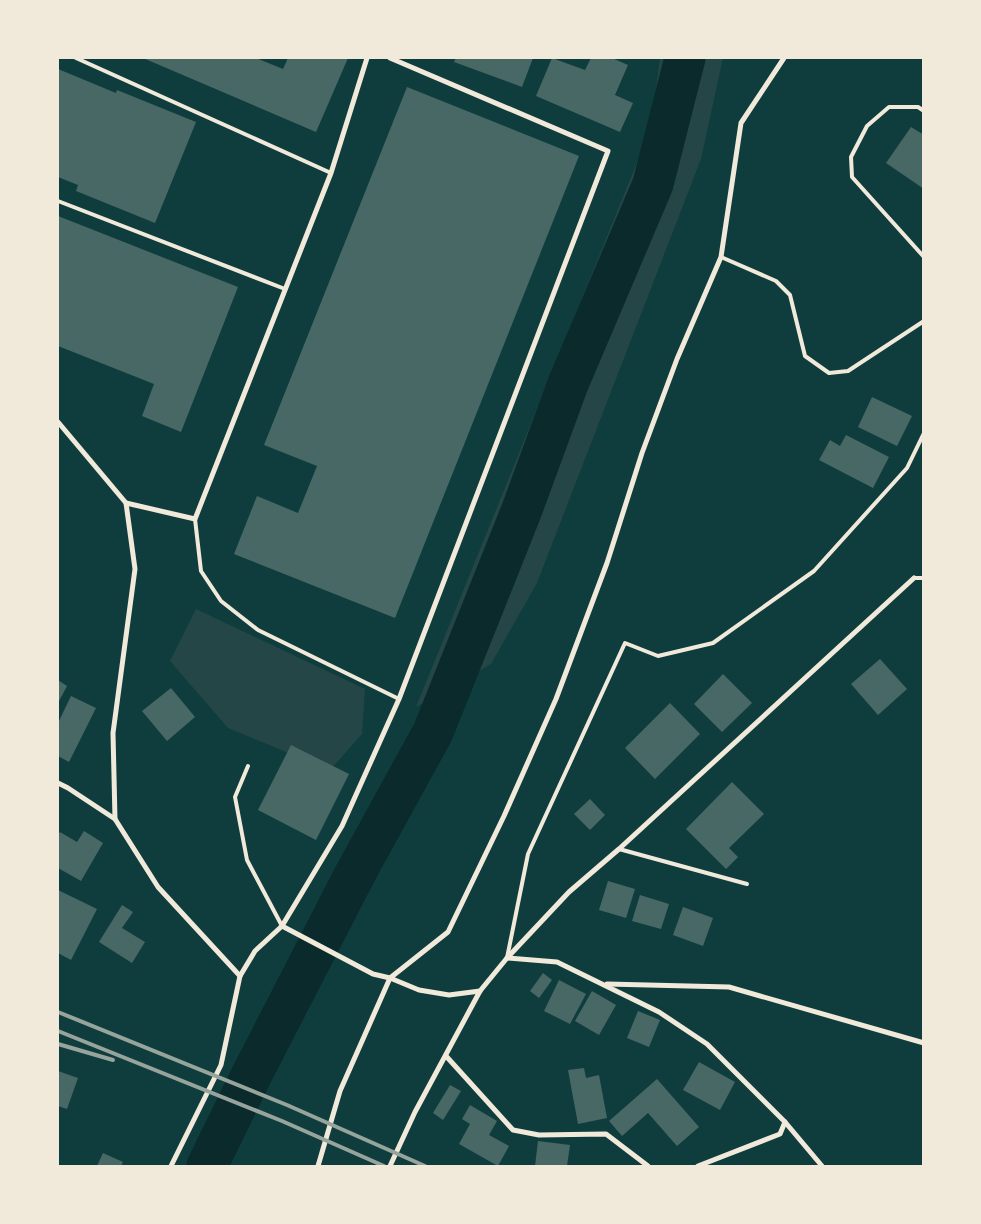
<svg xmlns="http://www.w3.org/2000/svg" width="981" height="1224" font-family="'Playfair Display',serif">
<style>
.green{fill:#244646}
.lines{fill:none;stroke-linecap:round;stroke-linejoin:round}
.river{stroke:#0a2a2b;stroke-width:41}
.building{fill:#486865}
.service{stroke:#f1e9da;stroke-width:4}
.minor{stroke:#f1e9da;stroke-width:5}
.rail{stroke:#97a49c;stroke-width:4}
</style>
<rect width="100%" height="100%" fill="#0f3d3e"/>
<!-- green -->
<g class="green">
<path d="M660 58H723L701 159 537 583 491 664 416 707 651 128Z"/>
<path d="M196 609 365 689 362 734 330 770 228 728 170 661Z"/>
</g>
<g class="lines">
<!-- river -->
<path class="river" d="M207 1166 252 1074 355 874 433 732 521 512 568 384 653 184 685 58"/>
</g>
<!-- building -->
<g class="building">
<path d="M143 58H256L283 69 288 58H348L316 132Z"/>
<path d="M456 58H533L522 87 454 62Z"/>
<path d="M552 58 585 70 591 58H612L628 65 615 95 633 103 620 132 536 96Z"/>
<path d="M58 69 116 93 117 90 196 122 155 223 76 191 78 185 58 177Z"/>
<path d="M407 87 579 156 395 618 234 554 257 496 298 513 317 466 264 445Z"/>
<path d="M911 127 924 135V189L886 163Z"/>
<path d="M58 216 238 287 181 432 142 416 154 384 58 346Z"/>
<path d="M872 397 912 416 897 446 858 427Z"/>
<path d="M846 435 889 457 873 488 819 460 830 440 840 446Z"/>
<path d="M880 659 907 689 878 715 851 684Z"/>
<path d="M723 674 752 703 722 732 694 704Z"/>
<path d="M58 680 67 686 58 703Z"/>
<path d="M171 688 195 717 167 741 142 711Z"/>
<path d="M71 696 96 708 69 762 58 756V723Z"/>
<path d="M670 703 700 734 655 779 625 748Z"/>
<path d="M291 745 349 774 316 840 258 810Z"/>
<path d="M732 782 764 814 729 848 738 857 726 869 686 829Z"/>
<path d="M590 799 605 815 590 830 574 814Z"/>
<path d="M84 831 103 843 81 881 58 868V835L60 832 77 842Z"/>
<path d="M608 881 635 889 626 918 599 910Z"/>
<path d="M58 890 97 909 71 960 58 953Z"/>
<path d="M640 895 669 904 661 929 632 921Z"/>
<path d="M122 905 133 912 122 928 145 942 132 963 99 942Z"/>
<path d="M683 907 713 918 703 946 673 935Z"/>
<path d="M543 973 552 980 539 998 530 991Z"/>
<path d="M559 980 586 994 570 1024 544 1011Z"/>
<path d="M592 991 616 1005 599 1035 575 1021Z"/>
<path d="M638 1011 660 1020 649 1047 627 1038Z"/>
<path d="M699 1062 735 1082 720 1110 683 1090Z"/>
<path d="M584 1068 586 1078 599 1075 607 1118 578 1124 568 1070Z"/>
<path d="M58 1071 78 1078 67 1109 58 1106Z"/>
<path d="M657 1079 699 1127 677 1146 648 1113 622 1136 609 1121Z"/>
<path d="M450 1085 461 1091 443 1120 433 1113Z"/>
<path d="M470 1105 497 1121 489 1135 509 1146 498 1166 459 1144 470 1124 462 1119Z"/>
<path d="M538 1141 570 1145 567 1166H535Z"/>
<path d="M103 1153 123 1162 121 1166H97Z"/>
</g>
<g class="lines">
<!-- service -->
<g class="service">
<path d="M76 58 331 173"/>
<path d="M924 111 918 107H889L867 126 851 157 852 177 924 257"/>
<path d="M58 201 285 289"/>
<path d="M721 257 776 281 790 295 805 356 829 373 848 371 924 321"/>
<path d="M195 519 201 571 221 601 258 630 399 699"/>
<path d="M914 578H924"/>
<path d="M248 766 235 797 247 860 282 926"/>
<path d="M619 849 747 884"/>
<path d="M507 958 528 854 625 643 658 656 713 643 814 571 907 468 924 433"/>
</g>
<!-- minor -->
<g class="minor">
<path d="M58 422 126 503 135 569 113 733 115 819 158 887 240 976"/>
<path d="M126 503 195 519 331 173 367 58"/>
<path d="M58 783 68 788 115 819"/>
<path d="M282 926 373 974 390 978 419 990 449 995 480 991"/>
<path d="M507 958 557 962 659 1012 707 1044 785 1122 780 1134 698 1166"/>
<path d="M607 984 729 987 924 1043"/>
<path d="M446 1056 513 1130 539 1135 606 1134 648 1166"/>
<path d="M785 1122 822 1166"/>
<path d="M171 1166 221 1065 240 976 255 951 282 926 342 826 399 699 608 151 390 58"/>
<path d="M318 1166 340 1091 390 978 448 932 504 816 556 699 607 563 642 453 677 359 721 257 741 123 784 58"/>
<path d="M390 1166 415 1112 480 991 507 958 569 892 619 849 914 578"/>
</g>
<!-- rail -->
<g class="rail">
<path d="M58 1012 287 1105 425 1166"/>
<path d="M58 1031 282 1121 384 1166"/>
<path d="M58 1044 113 1060"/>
</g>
</g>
<!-- border -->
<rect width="981" height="1224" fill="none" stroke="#f1e9da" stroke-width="118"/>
</svg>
